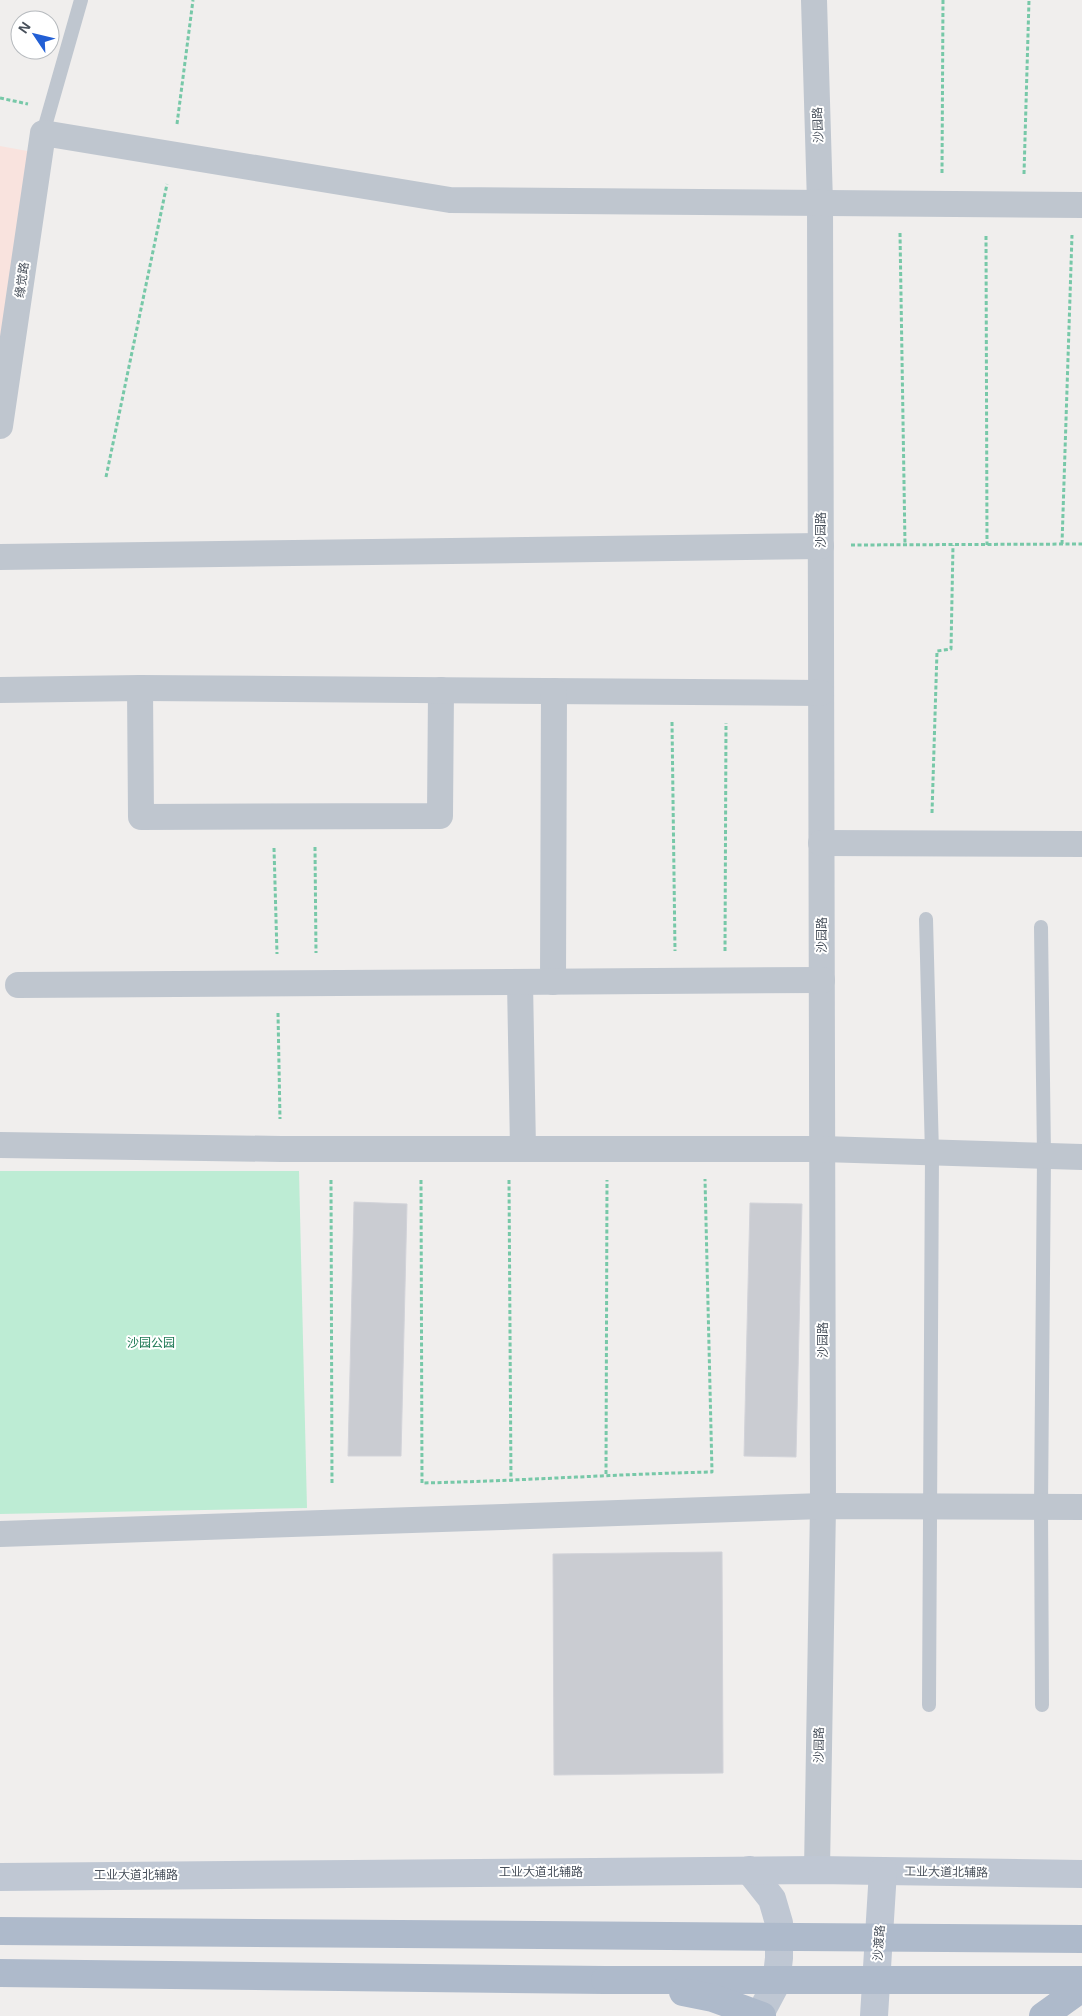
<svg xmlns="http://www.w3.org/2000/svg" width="1082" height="2016" font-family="Arial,'Noto Sans SC',sans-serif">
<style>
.medical{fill:#f9e3de}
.green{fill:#bdecd4}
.building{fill:#caccd2;stroke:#d2d3d9}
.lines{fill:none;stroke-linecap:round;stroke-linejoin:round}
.path{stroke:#77c8a8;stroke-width:3;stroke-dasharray:4 2.5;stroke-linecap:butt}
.lane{stroke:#bfc6cf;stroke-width:14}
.street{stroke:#bfc6cf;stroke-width:26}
.secondary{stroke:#bfc7d3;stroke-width:28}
.primary{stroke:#aebacb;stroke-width:28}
.primary-bridge{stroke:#aebacb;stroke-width:28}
.labels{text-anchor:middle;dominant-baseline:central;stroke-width:4;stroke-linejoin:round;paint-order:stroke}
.street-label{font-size:12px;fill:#474f5a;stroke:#fff}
.park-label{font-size:12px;fill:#1b7752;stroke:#fff}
</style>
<rect width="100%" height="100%" fill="#f0eeed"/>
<!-- medical -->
<path class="medical" d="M0 146 33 152 0 348Z"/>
<!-- green -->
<path class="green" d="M0 1171H299L307 1508 0 1514Z"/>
<!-- building -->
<g class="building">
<path d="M354 1202 407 1204 401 1456H348Z"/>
<path d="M750 1203 802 1204 796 1457 744 1456Z"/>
<path d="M722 1552 723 1773 554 1775 553 1554Z"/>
</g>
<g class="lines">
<!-- path -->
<g class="path">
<path d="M0 98 28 104"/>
<path d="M177 124 193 0"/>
<path d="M942 173 943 0"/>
<path d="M1024 174 1029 0"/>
<path d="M900 233 905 545"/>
<path d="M986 236 987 545"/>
<path d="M106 477 167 184"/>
<path d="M1062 544 1072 235"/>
<path d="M851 545 1082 544"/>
<path d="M672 722 675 951"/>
<path d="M932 813 937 651 951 649 953 545"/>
<path d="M315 847 316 953"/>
<path d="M274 848 277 954"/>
<path d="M725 951 726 723"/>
<path d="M278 1013 280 1119"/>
<path d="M331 1180 332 1485"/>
<path d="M421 1180 422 1483C519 1481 615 1474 712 1472L705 1179"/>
<path d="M509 1180 511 1482"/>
<path d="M606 1474 607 1180"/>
</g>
<!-- lane -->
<g class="lane">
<path d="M43 133 81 0"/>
<path d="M926 919 932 1154 929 1705"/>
<path d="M1041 927 1044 1156 1041 1507 1042 1705"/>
</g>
<!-- street -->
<g class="street">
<path d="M814 0 820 203 823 1506 817 1870"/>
<path d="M0 426 43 133 450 200 1082 205"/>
<path d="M0 557 821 546"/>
<path d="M140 688 141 817 440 816 441 690"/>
<path d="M0 690 140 688 821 693"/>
<path d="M821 843 1082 844"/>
<path d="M520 982 523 1149"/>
<path d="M553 982 554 691"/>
<path d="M18 985 822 980"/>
<path d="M0 1145 281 1149H822L1082 1157"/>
<path d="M0 1534 823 1506 1082 1507"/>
</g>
<!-- secondary -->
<g class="secondary">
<path d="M749 1870 772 1899 779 1923V1958L776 1984 759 2016"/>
<path d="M0 1877 817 1870 1082 1874"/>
<path d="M874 2016 883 1871"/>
</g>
<!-- primary -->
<g class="primary">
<path d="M0 1973 605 1980"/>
<path d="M1043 2016 1082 1988"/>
</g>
<!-- primary-bridge -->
<g class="primary-bridge">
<path d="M0 1931 1082 1939"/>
<path d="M605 1980H1082"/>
<path d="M683 1992 713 1998 762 2016"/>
</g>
</g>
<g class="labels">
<!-- street labels -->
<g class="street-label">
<text transform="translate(818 125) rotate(-92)">沙园路</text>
<text transform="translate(22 280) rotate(-82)">缘觉路</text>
<text transform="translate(821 530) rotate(-90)">沙园路</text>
<text transform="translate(822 935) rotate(-90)">沙园路</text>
<text transform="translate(823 1340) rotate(-90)">沙园路</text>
<text transform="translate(819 1745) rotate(-89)">沙园路</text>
<text x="541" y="1872">工业大道北辅路</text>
<text transform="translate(946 1872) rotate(1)">工业大道北辅路</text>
<text x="136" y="1875">工业大道北辅路</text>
<text transform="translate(879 1943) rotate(-86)">沙渡路</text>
</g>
<!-- park labels -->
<g class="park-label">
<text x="151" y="1343">沙园公园</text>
</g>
</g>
<!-- north arrow -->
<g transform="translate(35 35) rotate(305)"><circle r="24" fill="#ffffff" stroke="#b5b9bd"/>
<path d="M0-4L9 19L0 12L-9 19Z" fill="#225fd5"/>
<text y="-8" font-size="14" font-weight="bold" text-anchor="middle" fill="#474f5a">N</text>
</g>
</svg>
